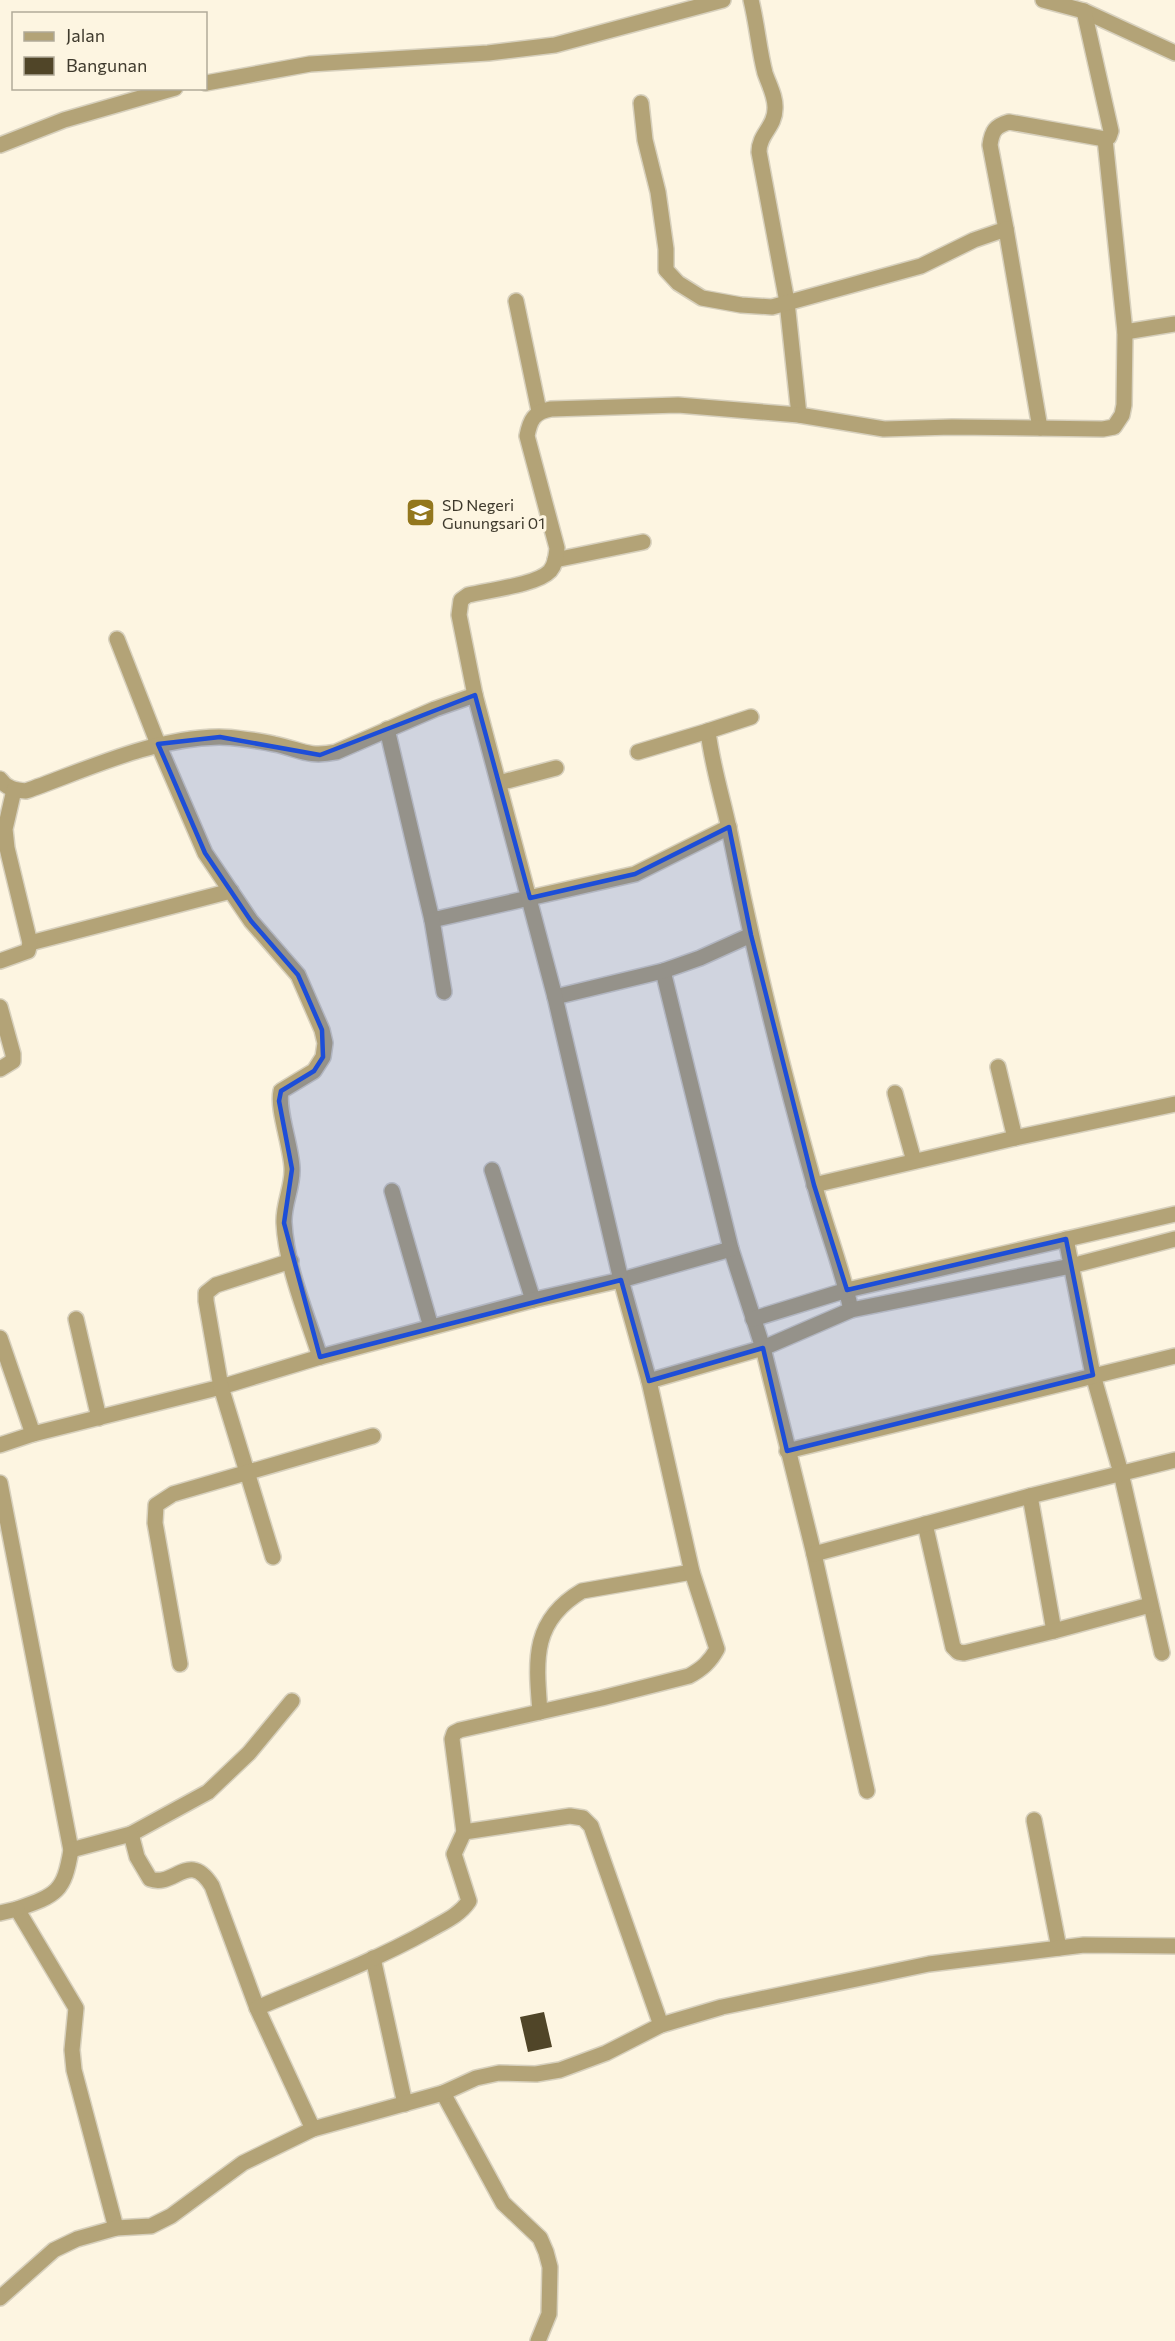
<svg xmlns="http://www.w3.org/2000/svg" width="1175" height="2341" font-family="Commissioner,sans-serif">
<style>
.building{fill:#504528}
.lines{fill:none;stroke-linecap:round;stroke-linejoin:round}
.street-casing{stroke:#d7d0bd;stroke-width:18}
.street{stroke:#b3a377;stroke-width:15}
.marked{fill:#1d4ed8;fill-opacity:0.2;stroke:#1d4ed8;stroke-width:4.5;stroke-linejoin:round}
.labels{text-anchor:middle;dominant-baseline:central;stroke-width:6;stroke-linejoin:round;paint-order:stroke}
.poi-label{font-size:16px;fill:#3f3a2d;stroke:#fdf5e1;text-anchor:start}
</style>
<rect width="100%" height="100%" fill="#fdf5e1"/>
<!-- building -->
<path class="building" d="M544 2012 552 2047 528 2052 520 2017Z"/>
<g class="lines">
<defs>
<g id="street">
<path d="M751 0C757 24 759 50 765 73 769 85 776 97 775 109 775 127 759 134 759 152L787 302 799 415"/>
<path d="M1043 0 1084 11 1175 53"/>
<path d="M206 83 310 64 488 53 555 45 723 0"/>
<path d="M641 103 645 140 658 192 666 249V270L678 283 702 298 741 305 772 307 921 266 974 240 1006 229 990 145C992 131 995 126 1009 122L1105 139"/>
<path d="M0 145 64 120 175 88"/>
<path d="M1006 229 1040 428"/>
<path d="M516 301 539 411"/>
<path d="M1125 332 1175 324"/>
<path d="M555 560 643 542"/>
<path d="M117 639 158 744 205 853 251 921 298 975 322 1030 325 1043 323 1057 314 1071 281 1091C277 1110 291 1145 292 1168 293 1187 283 1204 284 1223 286 1266 307 1316 320 1357"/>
<path d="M751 717 708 731C712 767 724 802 731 838 754 954 782 1069 814 1183 825 1226 842 1267 851 1310"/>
<path d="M387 729 432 920 635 874 729 827"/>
<path d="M638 752 708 731"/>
<path d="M0 779C7 789 15 790 26 791 88 769 152 738 219 737 232 737 261 741 274 744 300 749 307 758 336 752L435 709 475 695"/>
<path d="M499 783 556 768"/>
<path d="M432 920 444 992"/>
<path d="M30 943 231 891"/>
<path d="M0 961 28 951 30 943 7 848 5 829 14 790"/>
<path d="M663 971 731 1249 763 1348 814 1554 867 1791"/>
<path d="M555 997 663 971 700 958 751 935"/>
<path d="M0 1007 13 1054V1061L0 1069"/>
<path d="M998 1067 1015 1138"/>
<path d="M895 1093 914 1161"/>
<path d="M492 1170 533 1300"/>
<path d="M814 1185 1015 1138 1175 1104"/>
<path d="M392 1191 431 1327"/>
<path d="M1066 1239 1093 1375 1121 1473 1162 1653"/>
<path d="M76 1319 99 1418"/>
<path d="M753 1319 847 1290 1175 1214"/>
<path d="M0 1338 33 1434"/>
<path d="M649 1381 763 1348 851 1310 1071 1266 1175 1239"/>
<path d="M0 1445 33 1434 221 1387 320 1357 533 1300 621 1280 731 1249"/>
<path d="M787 1451 1175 1356"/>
<path d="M0 1483 71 1850C64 1892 57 1895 17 1909L76 2008 72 2050 74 2070 116 2228"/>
<path d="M1030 1496 1054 1631"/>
<path d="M925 1524 953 1647 958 1652 964 1653 1054 1631 1150 1605"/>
<path d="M814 1554 1030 1496 1175 1460"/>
<path d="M273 1557 221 1387 206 1301V1293L216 1285 291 1261"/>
<path d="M180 1664 155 1523 156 1505 173 1494 373 1436"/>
<path d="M540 1712C536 1661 531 1621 582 1591L692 1572"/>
<path d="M1034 1820 1059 1948"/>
<path d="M464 1832 570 1816 583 1818 591 1826 661 2025"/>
<path d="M131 1834 208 1792 249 1753 292 1701"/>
<path d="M71 1850 131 1834 137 1857 150 1879C175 1888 189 1849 212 1886L257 2008 313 2129"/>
<path d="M0 1913 17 1909"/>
<path d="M373 1958 405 2104"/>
<path d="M257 2008C314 1984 374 1961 428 1931 443 1922 459 1916 469 1901L454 1854 464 1832 452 1739 454 1733 460 1730 602 1698 689 1676C702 1669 710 1662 717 1649L692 1572 649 1381 621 1280 555 997 475 695 459 615 461 600 468 595C488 590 537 585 550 571 556 564 556 556 557 548L527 436C530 420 534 412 551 409L678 405 799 415 884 429 952 427 1103 429 1114 427 1122 415 1124 405 1125 332 1105 139 1109 137 1111 131 1084 11"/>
<path d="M443 2093 503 2203 540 2238 546 2252 550 2267 549 2314 538 2341"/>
<path d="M0 2298 54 2250 77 2239 116 2228 151 2226 171 2216 243 2163 313 2129 443 2093 476 2078 499 2073 536 2074 560 2070 606 2053 661 2025 722 2007 929 1964 1084 1945 1175 1946"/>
</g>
</defs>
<!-- street casing -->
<use href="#street" class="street-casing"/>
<!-- street -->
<use href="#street" class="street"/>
</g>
<!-- marked area -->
<path class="marked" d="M475 695 530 898 635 874 729 827 751 935 814 1185 847 1290 1066 1239 1093 1375 787 1451 763 1348 649 1381 621 1280 320 1357 284 1223 292 1169 279 1101 281 1091 314 1071 323 1057 322 1030 298 975 251 921 205 853 158 744 220 737 320 755Z"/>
<!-- icons -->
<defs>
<symbol id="school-square" viewBox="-11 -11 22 22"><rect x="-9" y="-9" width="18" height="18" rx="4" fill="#93771e" stroke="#fdf5e1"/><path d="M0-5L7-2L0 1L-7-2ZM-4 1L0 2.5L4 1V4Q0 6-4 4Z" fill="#fff"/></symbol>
</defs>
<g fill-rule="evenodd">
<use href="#school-square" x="404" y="496" width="33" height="33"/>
</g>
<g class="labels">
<!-- poi labels -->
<g class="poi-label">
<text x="442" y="504">SD Negeri<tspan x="442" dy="18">Gunungsari 01</tspan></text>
</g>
</g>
<!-- legend -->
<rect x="12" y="12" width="195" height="78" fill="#fdf5e1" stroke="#b1aa99" stroke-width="1.5"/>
<rect x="24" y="32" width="30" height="9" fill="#b3a377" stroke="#b1aa99" stroke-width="1.5"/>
<text x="66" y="42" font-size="18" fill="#3f3a2d">Jalan</text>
<rect x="24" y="57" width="30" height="18" fill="#504528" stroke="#b1aa99" stroke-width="1.5"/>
<text x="66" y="72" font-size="18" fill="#3f3a2d">Bangunan</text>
</svg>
